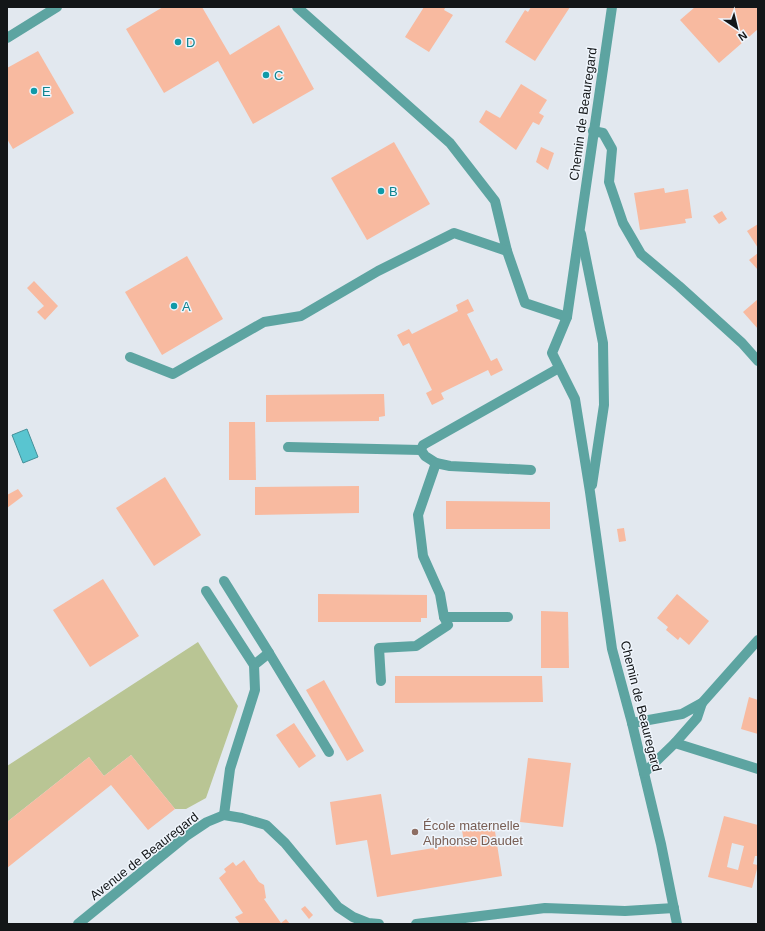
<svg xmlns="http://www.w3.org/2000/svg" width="765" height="931" font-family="Helvetica,sans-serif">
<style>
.green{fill:#b9c594}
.water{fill:#59c5d0;stroke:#449099}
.building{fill:#f8baa0;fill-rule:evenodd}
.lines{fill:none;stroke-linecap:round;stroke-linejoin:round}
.lane{stroke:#5da4a1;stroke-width:10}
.street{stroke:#5da4a1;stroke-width:10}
.culture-dot{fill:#0f9aa8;stroke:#eff5fc;stroke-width:1.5}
.education-dot{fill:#8d6e63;stroke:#eff5fc;stroke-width:1.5}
.labels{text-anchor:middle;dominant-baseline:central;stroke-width:3;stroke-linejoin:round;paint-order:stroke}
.culture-label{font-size:13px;fill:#0d838f;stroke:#eff5fc;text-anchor:start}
.street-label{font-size:13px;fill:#131618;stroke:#eff5fc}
.education-label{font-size:13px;fill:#785e54;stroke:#eff5fc;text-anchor:start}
</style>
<rect width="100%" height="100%" fill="#e2e8ef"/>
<!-- green -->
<path class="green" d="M198 642 238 706 206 798 186 809H175L131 755 104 776 89 757 7 822V766Z"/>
<!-- water -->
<path class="water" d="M27 429 38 457 23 463 12 435Z"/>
<!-- building -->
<g class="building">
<path d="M163 7H202L230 55 279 25 314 89 253 124 218 61 164 93 126 29Z"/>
<path d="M424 7H443L445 8 444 10 453 15 429 52 405 37Z"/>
<path d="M531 7H570L535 61 505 42 525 10 528 12Z"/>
<path d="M695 7H758V29L719 63 680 20Z"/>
<path d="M38 51 74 113 13 149 7 139V68Z"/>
<path d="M521 84 547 100 539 113 544 116 539 125 533 122 516 150 479 122 486 110 500 118Z"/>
<path d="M394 142 430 204 367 240 331 178Z"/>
<path d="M541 147 554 153 548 170 536 162Z"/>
<path d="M664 188 665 193 688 189 692 218 685 219 686 223 640 230 634 193Z"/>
<path d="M722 211 727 219 719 224 713 216Z"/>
<path d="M758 224V248L747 231Z"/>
<path d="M758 253V270L749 260Z"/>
<path d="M187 256 223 319 162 355 125 292Z"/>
<path d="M34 281 58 306 45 320 37 312 44 306 27 288Z"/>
<path d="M468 299 474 311 467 314 491 361 497 358 503 370 491 376 488 370 441 393 444 399 432 405 426 393 432 390 409 343 403 346 397 335 409 329 412 334 458 311 456 305Z"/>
<path d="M758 299V329L743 312Z"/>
<path d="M384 394 385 416 379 417V421L266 422V395Z"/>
<path d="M229 422H255L256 480H229Z"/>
<path d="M165 477 201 535 154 566 116 508Z"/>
<path d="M359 486V513L255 515V487Z"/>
<path d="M18 489 23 496 7 508V495Z"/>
<path d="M446 501 550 502V529H446Z"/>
<path d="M624 528 626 541 619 542 617 529Z"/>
<path d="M103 579 139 636 90 667 53 610Z"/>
<path d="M318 594 427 595V618H421V622H318Z"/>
<path d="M677 594 709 621 689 645 680 637 678 640 666 630 668 627 657 618Z"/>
<path d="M541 611 568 612 569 668H541Z"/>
<path d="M395 676H542L543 702 395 703Z"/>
<path d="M324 680 364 751 347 761 306 690Z"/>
<path d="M749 697 758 700V734L741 729Z"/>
<path d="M294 723 316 756 299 768 276 735Z"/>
<path d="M131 755 175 809 148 830 111 785 7 868V822L89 757 104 776Z"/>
<path d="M528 758 571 763 563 827 520 822Z"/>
<path d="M381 794 391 855 464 843 462 830 494 825 502 876 377 897 367 840 336 845 330 802Z"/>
<path d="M724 816 758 825V856H755L753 864 758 865 752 888 708 877ZM732 843 744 846 738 870 727 867Z"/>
<path d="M244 860 259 882 264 885 266 898 264 899 281 923 286 919 290 924H240L235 917 243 913 219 878 226 872 224 869 233 862 236 866Z"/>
<path d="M305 906 313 915 309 919 301 909Z"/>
</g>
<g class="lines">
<!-- lane -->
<g class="lane">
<path d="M593 131 603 133 612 149 609 182 623 223 641 254 679 286 742 343 758 361"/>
<path d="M288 447 421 450"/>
<path d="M531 470 450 466 436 463 425 456 421 450 423 445 559 368"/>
<path d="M224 581 269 653 254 665 255 690 230 769 224 815"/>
<path d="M206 591 254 665"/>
<path d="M444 617H508"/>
<path d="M269 653 329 752"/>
<path d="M381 681 379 648 416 646 448 625 444 617 440 594 423 556 418 515 436 463"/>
</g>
<!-- street -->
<g class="street">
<path d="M297 7 450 143 495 201 507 251 525 303 567 317"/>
<path d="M612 7 567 317 552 353 575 399 590 492 612 649 632 723 661 844 677 924"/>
<path d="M7 38 57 7"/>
<path d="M581 234 603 343 604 405 592 485"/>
<path d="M130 357 173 374 264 322 301 316 378 271 454 233 507 251"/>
<path d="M632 723 682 714 702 703 758 640"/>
<path d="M675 743 758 769"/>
<path d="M644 773 675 743 697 718 702 703"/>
<path d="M78 924 186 836 207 822 224 815 242 818 266 825 285 843 338 907 353 917 368 923 379 924"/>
<path d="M416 924 545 908 625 911 674 908"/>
</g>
</g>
<!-- markers -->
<g class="culture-dot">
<circle cx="178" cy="42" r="4"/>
<circle cx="266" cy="75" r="4"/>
<circle cx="34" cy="91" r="4"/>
<circle cx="381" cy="191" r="4"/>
<circle cx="174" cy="306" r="4"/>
</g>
<circle class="education-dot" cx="415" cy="832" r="4"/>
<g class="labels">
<!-- culture labels -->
<g class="culture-label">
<text x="186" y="42">D</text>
<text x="274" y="75">C</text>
<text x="42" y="91">E</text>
<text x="389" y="191">B</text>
<text x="182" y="306">A</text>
</g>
<!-- street labels -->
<g class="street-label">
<text transform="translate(583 114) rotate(-82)">Chemin de Beauregard</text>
<text transform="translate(641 706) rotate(76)">Chemin de Beauregard</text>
<text transform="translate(144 856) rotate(-38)">Avenue de Beauregard</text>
</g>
<!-- education labels -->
<g class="education-label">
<text x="423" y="825">École maternelle<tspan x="423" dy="15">Alphonse Daudet</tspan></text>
</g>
</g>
<!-- border -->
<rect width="765" height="931" fill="none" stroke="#131618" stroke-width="16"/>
<!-- north arrow -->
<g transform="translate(737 28) rotate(145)" stroke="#eff5fc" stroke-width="3" paint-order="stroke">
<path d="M0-3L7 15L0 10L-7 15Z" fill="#131618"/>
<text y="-6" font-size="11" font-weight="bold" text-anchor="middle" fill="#131618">N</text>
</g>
</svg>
